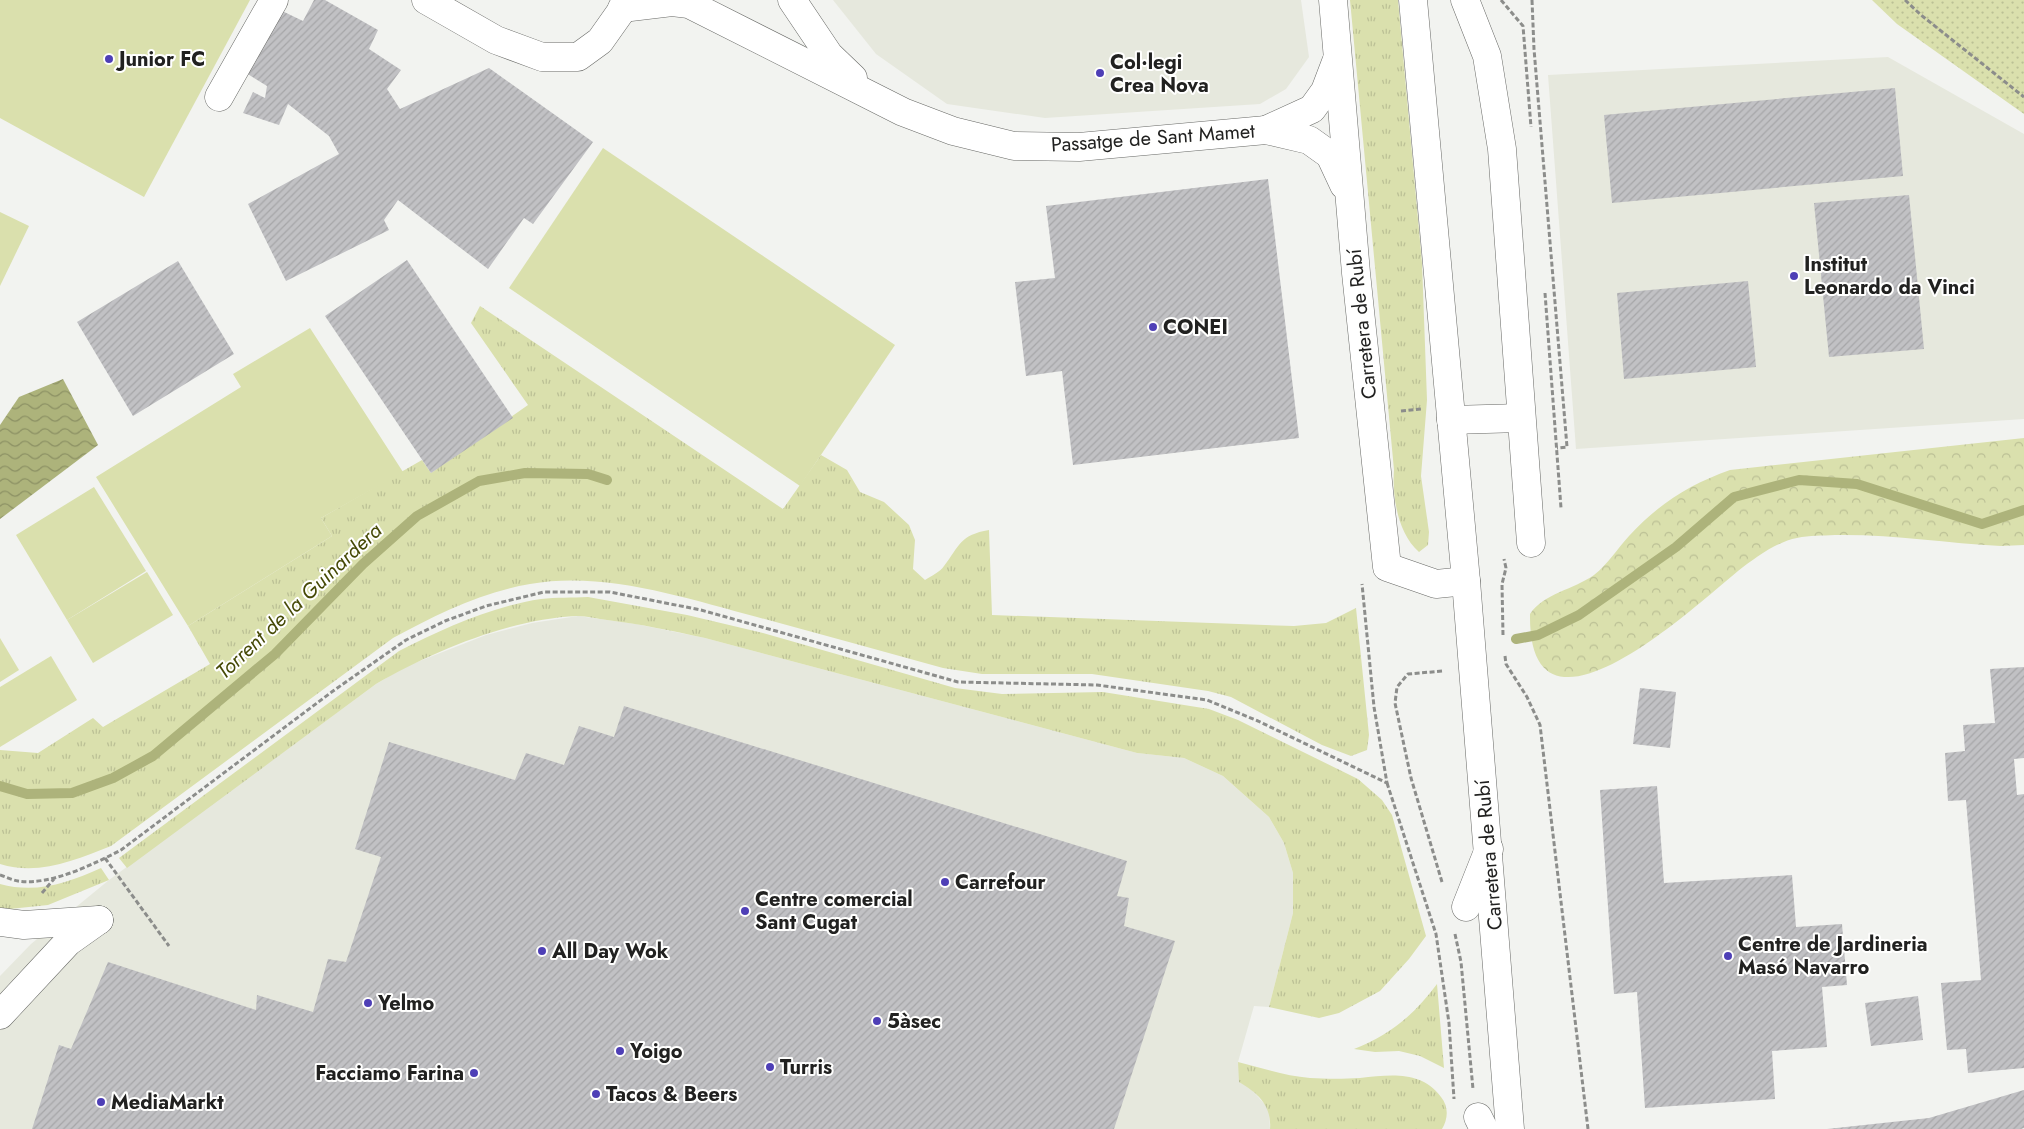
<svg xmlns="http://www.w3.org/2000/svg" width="2024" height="1129" font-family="Jost,sans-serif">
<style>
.built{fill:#e6e8dd}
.grass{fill:url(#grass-tufts)}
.forest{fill:url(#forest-crowns)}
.park{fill:url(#park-dots)}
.pitch{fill:#dae0ad}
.water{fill:url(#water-waves)}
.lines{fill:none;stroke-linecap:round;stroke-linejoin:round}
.stream{stroke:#adb37b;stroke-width:10}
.building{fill:url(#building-hatch)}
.minor-casing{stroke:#686966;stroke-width:29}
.major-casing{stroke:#686966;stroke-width:29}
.path{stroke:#8c8d8b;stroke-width:3;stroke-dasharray:5 2.5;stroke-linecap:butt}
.minor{stroke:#fff;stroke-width:28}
.major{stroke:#fff;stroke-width:28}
.poi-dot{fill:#4e3fb6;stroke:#fffffe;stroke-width:2}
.labels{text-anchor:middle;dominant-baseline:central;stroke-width:4;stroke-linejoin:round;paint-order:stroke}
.poi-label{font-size:20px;font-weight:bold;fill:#212120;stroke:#fffffe;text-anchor:start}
.street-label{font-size:20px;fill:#212120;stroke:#fffffe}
.water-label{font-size:21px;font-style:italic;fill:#464a06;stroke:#fffffe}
</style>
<defs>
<pattern id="grass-tufts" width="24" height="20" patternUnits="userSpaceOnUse" patternTransform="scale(1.25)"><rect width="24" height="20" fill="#dae0ad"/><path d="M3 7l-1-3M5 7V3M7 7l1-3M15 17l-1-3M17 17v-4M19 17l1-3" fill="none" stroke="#bbc095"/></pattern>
<pattern id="forest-crowns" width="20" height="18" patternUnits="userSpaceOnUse" patternTransform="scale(1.25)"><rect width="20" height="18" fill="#dae0ad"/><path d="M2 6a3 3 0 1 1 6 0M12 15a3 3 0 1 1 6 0" fill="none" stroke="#bbc095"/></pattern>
<pattern id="park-dots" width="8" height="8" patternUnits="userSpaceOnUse" patternTransform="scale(1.25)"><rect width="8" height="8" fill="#dae0ad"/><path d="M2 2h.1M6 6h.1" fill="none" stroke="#bbc095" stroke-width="1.8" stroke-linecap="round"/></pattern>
<pattern id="water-waves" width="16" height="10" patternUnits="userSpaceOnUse" patternTransform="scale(1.25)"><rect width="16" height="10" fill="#adb37b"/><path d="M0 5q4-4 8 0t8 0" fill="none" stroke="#8c9164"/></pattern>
<pattern id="building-hatch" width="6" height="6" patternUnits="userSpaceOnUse" patternTransform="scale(1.25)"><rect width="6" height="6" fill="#c1c1c4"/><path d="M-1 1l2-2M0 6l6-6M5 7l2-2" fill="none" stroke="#a6a6a8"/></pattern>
</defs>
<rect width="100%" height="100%" fill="#f2f3f0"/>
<!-- built -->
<g class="built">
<path d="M833 0H1301L1309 57 1286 89 1260 104 1045 118 947 104 876 54Z"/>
<path d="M1888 57 2024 134V419L1576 449 1548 75Z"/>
<path d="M578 616 636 624 705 638 1137 753 1184 758 1223 776 1269 817 1284 843 1293 873V913L1269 1007 1254 1006 1238 1062 1251 1089 1269 1109 1270 1129H0V976L31 944 109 880 376 684 407 666 486 635 532 623Z"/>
</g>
<!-- grass -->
<g class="grass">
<path d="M1350 0H1398L1422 263 1427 400 1421 476 1429 532 1428 545 1419 552C1398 534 1392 497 1394 470Z"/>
<path d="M480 306 783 509 821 455 847 470 860 492 884 502 909 525 915 540 913 569 925 580C931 576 940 572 944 566 960 545 960 535 989 530L992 615 1294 626 1326 623 1356 608 1369 735 1367 750 1351 756 1322 745 1231 697 1208 691 1092 674H982L943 668C881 651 819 634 757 617 684 598 606 571 530 584 482 592 435 615 393 638L111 846C75 860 39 876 0 864V750L38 753 93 718 103 727 210 664 188 626 332 536 321 518 422 460 431 473 528 405 471 323Z"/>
<path d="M588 597 687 615 763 633 955 688 1002 694 1103 692 1209 709 1238 720 1358 779 1382 800 1392 815 1426 936 1409 959 1380 991 1339 1013 1319 1018 1269 1007 1293 913V873L1284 843 1269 817 1223 776 1184 758 1137 753 705 638C673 631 640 624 607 620 598 619 587 616 577 616 510 619 433 651 376 684L127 868 119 858 399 651C442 629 493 606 541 599 556 597 572 598 588 597Z"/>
<path d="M101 868 109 880 48 905 0 910V884C36 894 68 883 101 868Z"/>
<path d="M1437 984 1444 1068 1420 1056 1399 1051 1375 1052 1354 1049C1390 1035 1414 1015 1437 984Z"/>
<path d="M1238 1062C1262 1068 1286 1076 1310 1078 1326 1079 1344 1079 1360 1078 1390 1075 1421 1070 1441 1097 1449 1107 1448 1119 1442 1129H1270C1272 1106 1258 1093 1239 1082Z"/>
</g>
<!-- forest -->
<path class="forest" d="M2024 438V545L2001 546C1945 543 1891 534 1835 535 1822 536 1810 535 1797 538 1776 542 1755 558 1738 571 1695 606 1528 763 1530 614 1544 593 1573 590 1594 575 1608 564 1617 549 1629 536 1657 505 1690 484 1730 470Z"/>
<!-- park -->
<path class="park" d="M1872 0H2024V114L1897 24Z"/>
<!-- pitch -->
<g class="pitch">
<path d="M0 0H250L144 197 0 118Z"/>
<path d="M603 148 895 345 800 486 509 288Z"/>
<path d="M0 212 29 226 0 286Z"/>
<path d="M310 328 403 472 321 518 332 536 188 626 96 477 241 387 233 374Z"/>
<path d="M94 487 146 571 67 620 16 535Z"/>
<path d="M147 572 173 615 93 663 67 620Z"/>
<path d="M0 638 19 670 0 682Z"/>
<path d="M51 656 77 700 0 747V687Z"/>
</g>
<!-- water -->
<path class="water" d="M63 379 98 445 0 519V425L19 397Z"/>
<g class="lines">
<!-- stream -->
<g class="stream">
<path d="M1516 639 1538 635 1579 615 1676 547 1734 497 1799 480 1857 484 1982 524 2024 510"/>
<path d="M0 786 27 794 72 793 113 778 153 756 275 654 363 564 417 516 479 481 525 473 588 474 607 480"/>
</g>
</g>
<!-- building -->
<g class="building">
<path d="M314 0H325L378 30 369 49 401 70 387 89 400 109 489 68 593 142 533 224 524 218 488 269 398 200 384 220 389 230 286 281 248 204 339 154 329 136 288 104 279 125 243 113 253 92 265 98 267 86 243 71 278 9 303 21Z"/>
<path d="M1895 88 1903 176 1612 203 1604 115Z"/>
<path d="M1268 179 1299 438 1073 465 1062 371 1026 376 1015 282 1055 278 1046 206Z"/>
<path d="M1909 195 1924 349 1829 357 1814 203Z"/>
<path d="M407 260 513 418 431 473 325 316Z"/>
<path d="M178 261 234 354 133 416 77 322Z"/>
<path d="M1748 281 1756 367 1624 379 1617 293Z"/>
<path d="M2024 667V758L2014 759 2017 795 2024 794V1068L1968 1073 1966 1049 1947 1050 1941 983 1981 980 1966 800 1948 801 1945 753 1965 751 1963 725 1995 723 1990 669Z"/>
<path d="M1640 688 1676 692 1670 748 1633 744Z"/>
<path d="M624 706 1127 861 1117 896 1129 898 1124 926 1175 941 1114 1129H32L59 1045 71 1049 108 962 256 1010 257 995 313 1012 328 959 346 962 381 857 355 849 389 742 515 780 526 753 564 765 579 726 614 737Z"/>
<path d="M1657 786 1664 883 1792 875 1796 927 1842 924 1847 985 1822 987 1827 1047 1772 1051 1775 1099 1645 1108 1637 992 1614 994 1600 790Z"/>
<path d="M1918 996 1923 1040 1871 1046 1865 1003Z"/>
<path d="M2024 1090V1128L2021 1129H1827L1929 1118Z"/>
</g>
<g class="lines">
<defs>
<g id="minor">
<path d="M426 0 496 40 542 57H578L600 41 629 0"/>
<path d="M792 0 829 55 853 78"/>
<path d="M1333 0 1356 273 1387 567 1436 584 1466 581"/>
<path d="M1465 0 1487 56 1502 149 1531 543"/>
<path d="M622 8 672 2 689 4 903 112 953 131 1014 146 1079 147 1266 130"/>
<path d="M1336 62 1325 91 1312 109 1266 130 1309 140 1330 155 1344 185"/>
<path d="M219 97 274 0"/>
<path d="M1451 420 1521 418"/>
<path d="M1466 907 1489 849"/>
<path d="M0 922 24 925 99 920"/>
<path d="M0 1015 68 942 99 920"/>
<path d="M1478 1117 1484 1129"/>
</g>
<path id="major" d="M1413 0 1466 581 1510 1129"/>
</defs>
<!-- minor casing -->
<use href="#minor" class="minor-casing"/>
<!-- major casing -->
<use href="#major" class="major-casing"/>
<!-- path -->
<g class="path">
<path d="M1501 0 1523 26 1531 127"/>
<path d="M1532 0 1534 49 1567 447 1557 448"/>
<path d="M1905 0 1921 15 2024 97"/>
<path d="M1545 293 1561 508"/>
<path d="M1401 411 1422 409"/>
<path d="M1503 635 1502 584 1506 568 1504 559"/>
<path d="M1505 656 1506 664 1527 697 1540 725 1588 1129"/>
<path d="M1387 783 1436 934 1449 1023 1454 1099"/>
<path d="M105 858 169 946"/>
<path d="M0 875C6 877 12 880 18 881 50 886 94 864 121 850L333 691 406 640 445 621 486 606 544 592H610L701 610 958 682 1097 685 1207 700 1258 721 1387 783 1374 707 1362 584"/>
<path d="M1442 882 1411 778 1395 703 1397 687 1408 674 1443 671"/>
<path d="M42 893 54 879"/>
<path d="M1455 934 1461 962 1473 1089"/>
</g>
<!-- minor -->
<use href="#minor" class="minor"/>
<!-- major -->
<use href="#major" class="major"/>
</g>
<!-- markers -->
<g class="poi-dot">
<circle cx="109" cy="59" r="5"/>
<circle cx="1100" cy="73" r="5"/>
<circle cx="1794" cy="276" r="5"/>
<circle cx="1153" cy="327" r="5"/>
<circle cx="945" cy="882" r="5"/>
<circle cx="745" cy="911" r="5"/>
<circle cx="542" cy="951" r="5"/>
<circle cx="1728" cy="956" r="5"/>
<circle cx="368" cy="1003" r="5"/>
<circle cx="877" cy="1021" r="5"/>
<circle cx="620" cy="1051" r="5"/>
<circle cx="770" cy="1067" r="5"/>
<circle cx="474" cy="1073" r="5"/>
<circle cx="596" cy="1094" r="5"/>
<circle cx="101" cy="1102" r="5"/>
</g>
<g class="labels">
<!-- poi labels -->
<g class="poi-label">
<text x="119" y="59">Junior FC</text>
<text x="1110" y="62">Col·legi<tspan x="1110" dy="23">Crea Nova</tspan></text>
<text x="1804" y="264">Institut<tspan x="1804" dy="23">Leonardo da Vinci</tspan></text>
<text x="1163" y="327">CONEI</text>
<text x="955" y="882">Carrefour</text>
<text x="755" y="899">Centre comercial<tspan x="755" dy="23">Sant Cugat</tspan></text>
<text x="1738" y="944">Centre de Jardineria<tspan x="1738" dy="23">Masó Navarro</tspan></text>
<text x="552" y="951">All Day Wok</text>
<text x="378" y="1003">Yelmo</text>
<text x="887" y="1021">5àsec</text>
<text x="630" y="1051">Yoigo</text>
<text x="780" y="1067">Turris</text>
<text x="464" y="1073" text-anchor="end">Facciamo Farina</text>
<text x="606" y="1094">Tacos &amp; Beers</text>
<text x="111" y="1102">MediaMarkt</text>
</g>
<!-- street labels -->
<g class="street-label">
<text transform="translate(1153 138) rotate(-4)">Passatge de Sant Mamet</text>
<text transform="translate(1362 324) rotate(-96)">Carretera de Rubí</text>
<text transform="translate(1489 855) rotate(-95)">Carretera de Rubí</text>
</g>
<!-- water labels -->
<g class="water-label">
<text transform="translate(299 601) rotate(-43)">Torrent de la Guinardera</text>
</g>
</g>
</svg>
